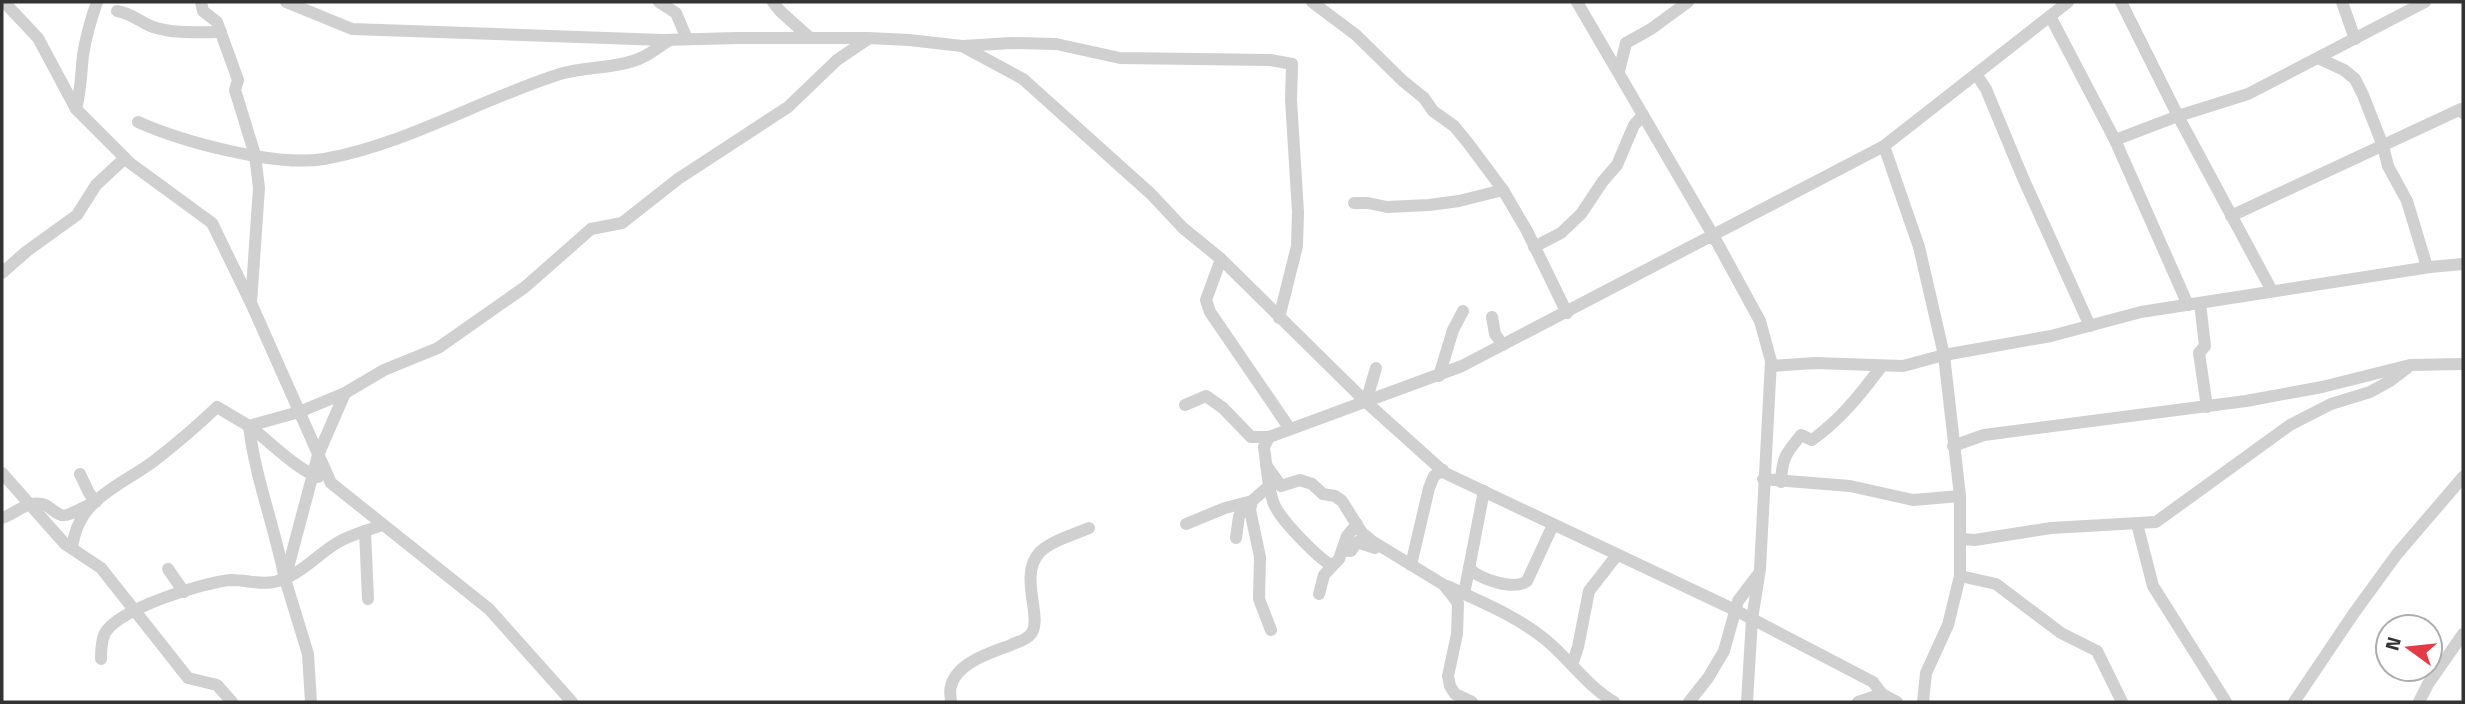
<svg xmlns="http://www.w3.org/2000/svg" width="2465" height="704" font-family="'Titillium Web',sans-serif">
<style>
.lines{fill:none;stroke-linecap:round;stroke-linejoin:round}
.minor{stroke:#d0d0d0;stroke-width:12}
</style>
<rect width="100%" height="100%" fill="#fff"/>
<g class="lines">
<!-- minor -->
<g class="minor">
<path d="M4 2 38 38 76 109 130 163 212 223 251 303 331 483 489 609 572 702"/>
<path d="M201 2 203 11 217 22 238 80 235 90 255 155 259 188 251 303"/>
<path d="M286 2 352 29 663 40 737 38H868L909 40 962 46 1023 79 1151 194 1183 228 1221 259 1366 402 1445 473 1735 610 1873 682 1882 694 1897 702"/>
<path d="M659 2 676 13 687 39"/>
<path d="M773 2 780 11 810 38"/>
<path d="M1312 2 1356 35 1403 81 1424 98 1433 111 1454 126 1468 143 1503 190 1527 231 1567 313"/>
<path d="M1577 2 1713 235 1884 146 2068 2"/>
<path d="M2121 2 2178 116 2272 291"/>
<path d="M2342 2 2355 39"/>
<path d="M117 11C131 13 140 22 153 27 175 34 198 32 221 32"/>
<path d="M2050 16 2115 140 2188 305"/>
<path d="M963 46 1011 43 1056 44 1120 58 1270 60 1292 64 1291 100 1298 212 1297 246 1279 318"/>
<path d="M2318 58 2344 70 2355 79 2363 95 2383 146 2388 166 2407 201 2427 267"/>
<path d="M1619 71 1626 43 1651 29 1688 2"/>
<path d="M1976 74 1986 89 2023 178 2090 326"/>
<path d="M76 109C81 90 81 74 83 55 86 36 91 19 97 2"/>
<path d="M138 122C183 142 276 167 324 159 407 144 481 99 560 74 586 66 618 69 643 57 652 53 661 45 670 40"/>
<path d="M2115 140 2178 116 2248 94 2425 2"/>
<path d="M1884 146 1919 247 1944 355 1960 496V576L1948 625 1926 673 1923 702"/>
<path d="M1354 203H1368L1387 207 1429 205 1459 201 1503 190"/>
<path d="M2231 216 2461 109 2463 113"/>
<path d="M1534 247 1561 233 1581 214 1603 181 1617 165 1634 125 1643 115"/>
<path d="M1221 259 1206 300 1210 312 1290 429"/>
<path d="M2 273 27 251 77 215 96 185 125 158"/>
<path d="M2200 303 2205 346 2199 353 2207 407"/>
<path d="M1492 317 1495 334 1503 345"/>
<path d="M1771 366 1815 363 1903 366 1944 355 2051 336 2141 312 2430 267 2463 264"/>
<path d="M1439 376 1453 330 1463 311"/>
<path d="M1366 402 1376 368"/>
<path d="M1185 405 1206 396 1223 408 1251 437H1269L1462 366 1713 235 1760 321 1771 361 1760 569 1752 619 1747 702"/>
<path d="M249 426C255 477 274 525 284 575"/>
<path d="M249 426C273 444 291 465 318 477"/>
<path d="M1269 437 1264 447 1269 486 1252 501 1250 510 1260 557 1259 599 1271 630"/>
<path d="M1953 446 1984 435 2246 401 2322 387 2410 365 2463 364"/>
<path d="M1266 465 1281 486 1300 480 1312 484 1323 494 1335 496 1342 501 1362 533 1372 541 1444 585 1458 603 1457 634 1448 676 1450 686 1455 694 1472 702"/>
<path d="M2 473 65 544 101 568 188 678 217 685 232 702"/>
<path d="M1763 479 1850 486 1913 500 1960 496"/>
<path d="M1781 482C1782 458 1786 453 1801 435L1812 440C1841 419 1859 396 1881 367"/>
<path d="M1275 483 1269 486C1271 493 1272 502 1276 508 1284 523 1317 557 1331 565"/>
<path d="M2 518C12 515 22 506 31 504 48 501 49 510 61 515 67 518 88 504 96 502L89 493 80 474"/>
<path d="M1186 524 1225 508 1252 501"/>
<path d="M2137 524 2153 586 2226 702"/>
<path d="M365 531 368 599"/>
<path d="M1236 538 1239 516 1251 502"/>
<path d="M1961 539 1975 540 2051 528 2156 522 2290 425 2331 404 2370 392 2390 381 2407 368"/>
<path d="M72 548C78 498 119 487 154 461 176 444 197 426 217 407L249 426 299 412 345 393 384 370 438 348 525 287 591 229 622 223 678 179 788 107 837 60 868 39"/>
<path d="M1343 550 1351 551 1357 542 1375 548"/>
<path d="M1411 565 1429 488 1434 476 1443 470"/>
<path d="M1469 568C1479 579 1514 591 1527 581L1553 525"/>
<path d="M168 569 184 592"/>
<path d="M1960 576 1996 584 2061 633 2097 651 2122 702"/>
<path d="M1447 586C1481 602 1517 616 1546 640 1570 660 1587 686 1614 702"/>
<path d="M1319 594 1324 575 1339 559 1347 536 1357 524"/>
<path d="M1464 594 1484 491"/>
<path d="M101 659C101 651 101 641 105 633 118 609 204 582 231 580 250 580 265 587 284 579 305 571 322 550 342 540 354 534 369 530 382 525"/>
<path d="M1572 665 1578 647 1589 591 1617 555"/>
<path d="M311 702 308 654 285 579 318 455 345 393"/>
<path d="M951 702C951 697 949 691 951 686 957 662 991 653 1011 645 1017 642 1026 640 1030 635 1045 620 1017 576 1040 552 1053 540 1073 535 1089 528"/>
<path d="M1689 702 1708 678 1724 651 1738 601 1757 576"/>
<path d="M1858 702 1882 694"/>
<path d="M2294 702 2354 613 2397 554 2463 477"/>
<path d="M2419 702 2428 684 2463 634"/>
</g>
</g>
<!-- border -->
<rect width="2465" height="704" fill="none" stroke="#333333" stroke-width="7"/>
<!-- north arrow -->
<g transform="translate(2409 648) rotate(285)"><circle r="33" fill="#ffffff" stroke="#adadad" stroke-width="2"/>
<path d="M0-5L12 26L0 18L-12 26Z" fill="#e63946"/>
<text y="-10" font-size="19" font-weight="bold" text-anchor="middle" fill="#333333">N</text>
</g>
</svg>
